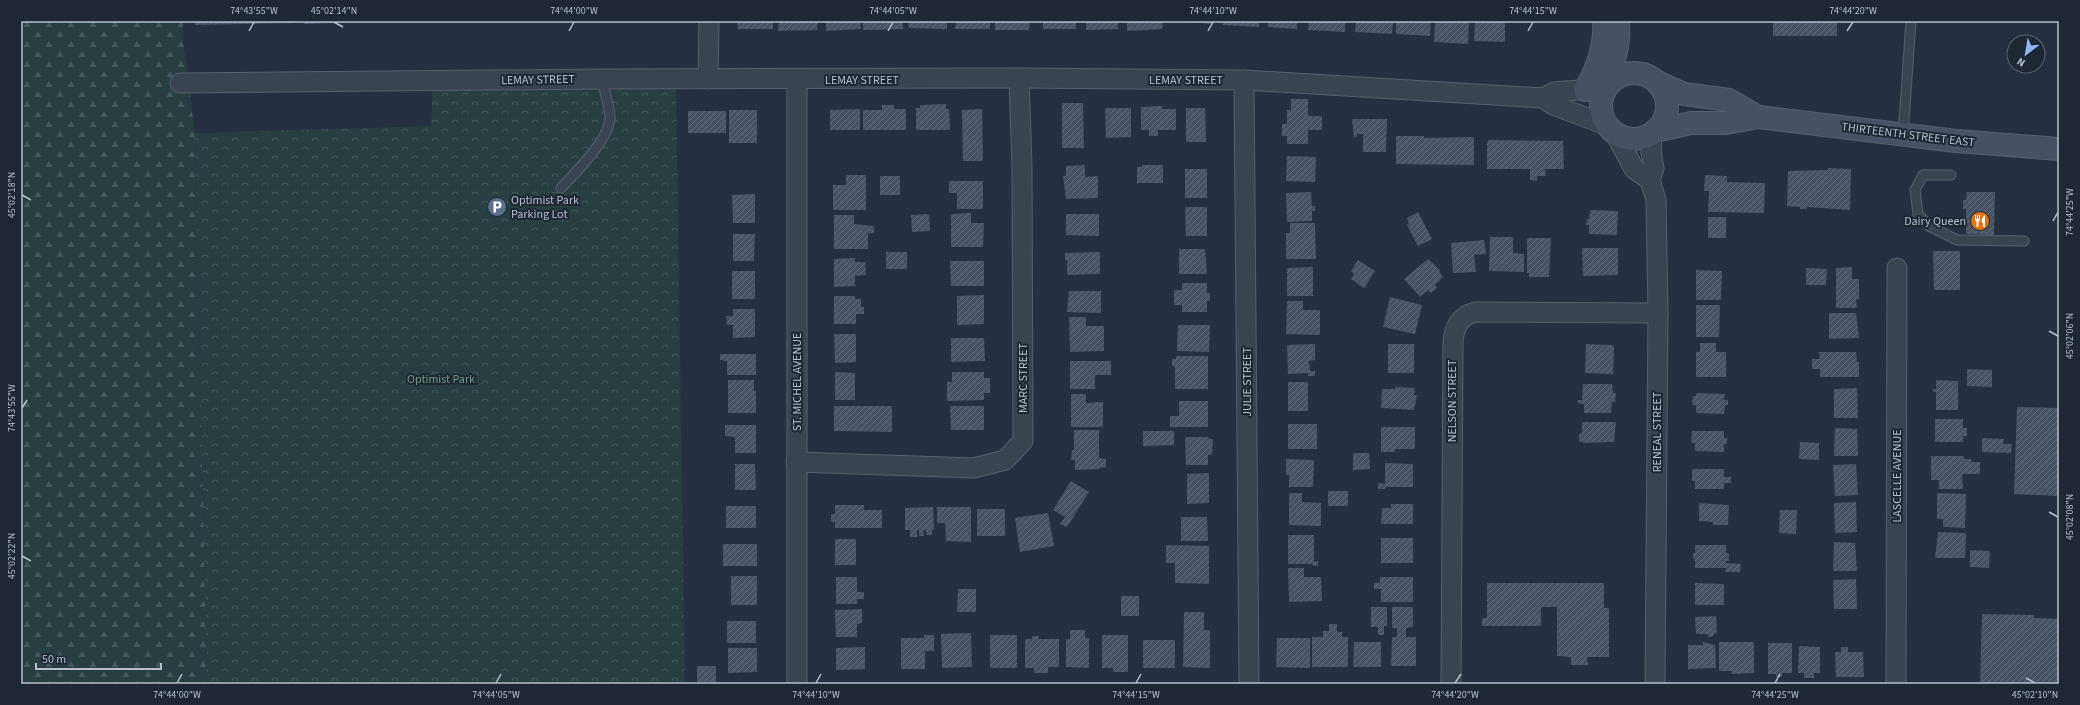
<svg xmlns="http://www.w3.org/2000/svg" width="2080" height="705" font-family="'Source Sans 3',sans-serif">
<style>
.forest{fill:url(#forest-firs)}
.park{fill:url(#park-crowns)}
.building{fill:url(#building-hatch)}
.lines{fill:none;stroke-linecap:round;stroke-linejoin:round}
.lane-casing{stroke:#58606d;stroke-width:11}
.street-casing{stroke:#58606d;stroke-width:21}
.secondary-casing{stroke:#58606d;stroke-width:24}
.lane{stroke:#3a4350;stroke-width:9}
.street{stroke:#3a4350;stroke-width:19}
.secondary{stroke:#485163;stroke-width:22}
.ticks{fill:none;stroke:#b6beca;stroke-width:1.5}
.labels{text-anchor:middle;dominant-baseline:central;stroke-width:4;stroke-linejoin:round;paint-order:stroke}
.street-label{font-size:12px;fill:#b6beca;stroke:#1f2735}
.poi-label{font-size:12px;fill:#b6beca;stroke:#1f2735;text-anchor:start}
.park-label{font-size:12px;fill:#6e9b79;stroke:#1f2735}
.neatline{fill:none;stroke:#b6beca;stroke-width:1.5}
.ticks-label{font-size:10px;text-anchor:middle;fill:#b6beca}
</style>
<defs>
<pattern id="forest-firs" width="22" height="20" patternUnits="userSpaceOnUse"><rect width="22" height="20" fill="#283e41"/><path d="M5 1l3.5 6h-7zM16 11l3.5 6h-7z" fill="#45585b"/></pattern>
<pattern id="park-crowns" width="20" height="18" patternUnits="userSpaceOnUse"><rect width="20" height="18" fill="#283e41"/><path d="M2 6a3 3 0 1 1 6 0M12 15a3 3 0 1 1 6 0" fill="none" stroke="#45585b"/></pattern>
<pattern id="building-hatch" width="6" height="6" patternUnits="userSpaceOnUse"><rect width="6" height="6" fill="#475264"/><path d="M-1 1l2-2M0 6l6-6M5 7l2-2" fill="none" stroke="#5f6979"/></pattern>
</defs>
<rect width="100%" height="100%" fill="#263040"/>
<!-- forest -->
<path class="forest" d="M21 21H183V41L195 133 207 684H21Z"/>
<!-- park -->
<path class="park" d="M676 78 685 684H207L195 133 431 126 433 80Z"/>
<!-- building -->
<g class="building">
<path d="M194 21H295V23L195 25Z"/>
<path d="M304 21H335V23L304 24Z"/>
<path d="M737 21H773V29H738Z"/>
<path d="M779 21H818L817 30 778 31Z"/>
<path d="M826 21H860L861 29 826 31Z"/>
<path d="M863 21H903V29L863 30Z"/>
<path d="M908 21H947V29L909 28Z"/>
<path d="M956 21H990V29H955Z"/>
<path d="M995 21H1030L1029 30H995Z"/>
<rect x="1043" y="21" width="33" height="8"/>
<path d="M1086 21H1118V29L1086 30Z"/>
<path d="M1127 21H1163L1162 29 1127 31Z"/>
<path d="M1177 21H1212L1211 24Z"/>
<path d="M1223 21H1259V27L1223 25Z"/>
<path d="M1268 21H1297V29L1268 27Z"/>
<path d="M1309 21H1345V32L1308 30Z"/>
<path d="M1356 21H1393L1392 34 1355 32Z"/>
<path d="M1396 21H1431L1430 36 1396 34Z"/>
<path d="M1435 21H1469L1468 44 1434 42Z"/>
<path d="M1475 21H1505V42L1474 41Z"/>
<rect x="1773" y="21" width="64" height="15"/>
<path d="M1291 99H1308V116H1322V130H1308V144H1287V136H1282V124H1287V110H1291Z"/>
<path d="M1062 103H1083L1084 148H1062Z"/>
<path d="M946 104V109H949L950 130H916V108H920V105Z"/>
<path d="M882 105H894V109H906V130H863V110H882Z"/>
<path d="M1162 106V109H1176V130H1158V136H1149V130H1141V107Z"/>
<path d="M1105 108H1131V137L1106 138Z"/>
<path d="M1186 108H1205L1206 142H1186Z"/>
<path d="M860 109V130H830V110Z"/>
<path d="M982 109 983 161H963L962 110Z"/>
<rect x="729" y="110" width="28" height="33"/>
<rect x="688" y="111" width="38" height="22"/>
<path d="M1352 119H1387L1386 152H1363V134H1357V137H1354Z"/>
<path d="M1396 136H1424V138L1474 137V165L1396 164Z"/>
<path d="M1489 140 1563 141 1564 169H1545L1546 176H1537V181L1530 180V169H1487V142Z"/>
<path d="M1287 156 1316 157 1315 182 1286 181Z"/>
<path d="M1085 165V177L1098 176V198L1066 199 1063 176H1066V166Z"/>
<path d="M1142 165H1163V183H1137V167H1142Z"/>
<path d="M1828 168 1851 169 1850 210 1807 207V209H1800V207L1787 206 1788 171 1828 170Z"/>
<rect x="1185" y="169" width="22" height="29"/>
<path d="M846 175H866V210H833V185H846Z"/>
<path d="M1705 175 1727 176V182L1765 183 1764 213 1708 212 1709 191H1704Z"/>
<rect x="880" y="176" width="20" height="19"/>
<path d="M949 181H983V209H957V193H949Z"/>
<path d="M1311 192 1312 206H1315V211H1312V221L1287 222 1286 193Z"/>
<path d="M1967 192H1995L1994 235 1966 234V209H1963V200H1966Z"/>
<path d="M755 194V223H733L732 195Z"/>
<path d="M1185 207H1207V236H1186Z"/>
<path d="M1590 210 1618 211 1617 235 1589 234V225H1586L1587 219H1589Z"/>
<path d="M1418 212 1432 239 1418 246 1407 225 1409 224 1407 218Z"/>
<path d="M971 213V223H984L983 247H951V214Z"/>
<path d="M929 214 930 231 912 232 911 215Z"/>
<path d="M1066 214H1099V236L1066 235Z"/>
<path d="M834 215H854V224L874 226V233H868V249H834Z"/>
<rect x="1708" y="217" width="18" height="21"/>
<path d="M1290 223H1315L1316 259H1286V233H1290Z"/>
<path d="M733 234H755L754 261H733Z"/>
<path d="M1490 237H1513V253L1524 254V272L1489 271Z"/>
<path d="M1527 238H1551L1549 277H1529V273H1527Z"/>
<path d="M1484 240 1486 254 1474 255 1476 272 1453 273 1451 243Z"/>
<path d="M1582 248H1618V275L1583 276Z"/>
<path d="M1179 249H1205L1207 274H1179Z"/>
<path d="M1933 251H1960V290H1934Z"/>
<rect x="886" y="252" width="21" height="17"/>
<path d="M1100 252V274L1067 275V260H1065V253Z"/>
<path d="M855 258V262H865L866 275 855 276V286L834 287V259Z"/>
<path d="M1428 259 1440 270 1439 271 1443 277 1435 285 1437 288 1431 293 1428 290 1420 297 1404 279Z"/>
<path d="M1358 260 1375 271 1364 288 1351 279 1354 274 1351 271Z"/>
<path d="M950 261H984V286H951Z"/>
<path d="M1313 267V296H1287V268Z"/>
<path d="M1852 267V279H1859V300L1856 299 1857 308H1836V268Z"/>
<path d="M1806 268 1827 269 1826 285H1806Z"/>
<path d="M1696 270 1722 271 1721 300H1696Z"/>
<rect x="732" y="271" width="23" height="28"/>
<path d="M1182 283H1207V293H1210V301H1207V312H1182V305H1174V290H1182Z"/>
<path d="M1069 291H1101V313L1067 312Z"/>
<path d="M984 295V324L957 325V296Z"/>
<path d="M834 296H855V299H861V307H864V314H856V324H834Z"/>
<path d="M1390 297 1422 305 1415 334 1383 327Z"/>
<path d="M1287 301H1303V310H1320V335L1286 334Z"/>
<path d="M1696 305H1720L1719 337H1696Z"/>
<path d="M733 309H755V337L733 338V325H727L726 316H733Z"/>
<path d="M1829 313H1856L1859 338 1829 339Z"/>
<path d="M1069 317H1086V326H1104V351L1070 352Z"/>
<path d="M1178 325H1210L1209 352 1177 351Z"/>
<path d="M834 334H856V362L835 363Z"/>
<path d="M951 338H984L985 361 951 362Z"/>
<path d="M1700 343H1716V352H1726V377H1696V352H1700Z"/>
<path d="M1315 344V360L1309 361 1310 371H1315V376H1308V373L1288 374 1287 345Z"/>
<rect x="1388" y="344" width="26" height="29"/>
<path d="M1586 344 1612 345 1614 347 1613 374 1585 373Z"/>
<path d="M1819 352H1856L1857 362H1859V377H1820V369H1812V359H1820Z"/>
<path d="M720 354H756V375H727V361L720 360Z"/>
<path d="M1176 356H1208V389H1175V366H1172V359H1176Z"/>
<path d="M1070 361H1111V375H1095V389H1070Z"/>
<path d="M1967 369 1992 370V387L1967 386Z"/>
<path d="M835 372 855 373V400H835Z"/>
<path d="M952 372H984V378H990V393H984V400L947 401V382H952Z"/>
<path d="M728 380H754V391H756V413H728Z"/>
<path d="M1936 380 1958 381V410H1936V392H1933V389H1936Z"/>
<rect x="1288" y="382" width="20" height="29"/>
<path d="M1583 384H1612L1613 393H1616L1615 402H1612L1611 413H1584V404L1578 403V400H1582Z"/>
<path d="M1395 387 1415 388 1414 395H1417L1414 410 1381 408 1382 389H1395Z"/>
<path d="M1857 388 1858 418H1834V389Z"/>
<path d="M1696 393 1725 394 1724 400H1728V405H1725L1724 414 1696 413V405H1692L1693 396H1696Z"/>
<path d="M1071 394H1086V403L1103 402V427H1071Z"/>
<path d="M1179 401H1208V427H1170V416H1179Z"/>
<path d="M834 406H892V432L834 431Z"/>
<path d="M950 406H984V430H951Z"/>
<path d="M2017 407 2059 408V496L2014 494Z"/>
<path d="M1935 419H1963V428H1967V436H1963V442H1935Z"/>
<path d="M1582 422H1616L1614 442 1582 443V441L1579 442V434L1582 433Z"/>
<rect x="1288" y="424" width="29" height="25"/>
<path d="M725 425H756V453H735V437L725 436Z"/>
<path d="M1381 427H1415V449H1395V452H1381Z"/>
<path d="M1835 428 1857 429 1858 456H1834Z"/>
<path d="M1074 430H1099V458L1106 459V467L1099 468V469L1075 470V460H1071L1072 450H1074Z"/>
<path d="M1143 431H1174V445L1143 446Z"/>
<path d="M1692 431H1724V438H1727V444H1724V452L1695 451V443H1691Z"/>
<path d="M1185 437H1209V439H1213L1212 455H1208V465H1186Z"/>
<path d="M1982 438 2004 439 2003 444H2012L2011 453 1982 452Z"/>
<path d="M1800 442 1819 443V460L1799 459Z"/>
<path d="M1353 453H1369L1370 469 1353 470Z"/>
<path d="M1931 456H1964V459H1971L1972 462H1980V474H1962L1963 489H1939V480H1931Z"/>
<path d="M1286 459 1314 460 1313 487H1289V475H1286Z"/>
<path d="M1385 463 1413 464V487H1385V489H1378V483L1385 484Z"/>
<path d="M735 464H755L756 490H735Z"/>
<path d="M1856 464 1858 495 1835 496 1833 465Z"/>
<path d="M1692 469H1724V477H1731V483H1724V489H1695V481H1692Z"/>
<path d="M1209 473V503L1187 504V474Z"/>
<path d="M1071 481 1089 492 1067 527 1060 524 1065 517 1053 510Z"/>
<rect x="1328" y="491" width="20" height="15"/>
<path d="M1289 493H1302V502L1321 503V526L1289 525Z"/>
<path d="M1937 493 1966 494 1965 528 1943 527V519H1937Z"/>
<path d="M1856 502 1857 532 1835 533 1834 503Z"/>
<path d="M1699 503 1729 505 1728 525H1713V522L1699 521Z"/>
<path d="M1391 504H1413V524H1381L1382 508H1391Z"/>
<path d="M835 505H864V510H882V528H835V522H831V514H835Z"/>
<rect x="726" y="506" width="30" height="22"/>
<path d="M933 507 934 530H932V535H926V530H923L924 536H919V530H917V537H910V530H905V508Z"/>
<path d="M937 507H971V542L946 541 945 523H937Z"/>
<rect x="977" y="509" width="28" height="27"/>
<path d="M1780 510H1797L1796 534 1779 533Z"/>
<path d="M1048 513 1054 546 1020 552 1015 518Z"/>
<path d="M1181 517H1207L1208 541H1181Z"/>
<path d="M1938 532 1966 533 1965 558H1935Z"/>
<path d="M1288 535H1314V562L1318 561V566H1313V564H1288Z"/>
<rect x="1381" y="538" width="32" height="25"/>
<rect x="835" y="539" width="21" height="26"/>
<path d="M1834 542 1855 543 1857 571H1833Z"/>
<rect x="723" y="544" width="34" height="22"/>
<path d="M1166 545 1209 546V584L1175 583V563H1166Z"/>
<path d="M1695 545H1726V553H1729V557L1726 558H1729V561H1726V563L1741 564 1740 572H1725L1726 568H1695V559H1693V553H1695Z"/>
<path d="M1970 550 1990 551 1989 568 1970 567Z"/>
<path d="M1288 568H1304V577H1321L1322 601 1289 602Z"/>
<rect x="731" y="576" width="26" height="29"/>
<path d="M836 577H857V592H864V599H857V604H836Z"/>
<path d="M1380 577H1413V602H1381V589H1374V583H1380Z"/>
<path d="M1856 579 1857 609H1834L1833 580Z"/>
<path d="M1487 583H1604V608H1609V657H1587L1588 665H1571V657L1557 656V607H1541V626H1482V618H1487Z"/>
<path d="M1695 583 1724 584V605H1695Z"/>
<path d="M958 589H976V612H957Z"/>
<rect x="1121" y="596" width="18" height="20"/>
<path d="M1371 607H1387V626H1384V635H1378V627H1371Z"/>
<path d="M1392 607H1413V627L1406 628V637H1397V628H1392Z"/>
<path d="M862 609V623L857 624V637H836L835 610Z"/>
<path d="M1184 612H1204V630H1210V668L1183 667Z"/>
<path d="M1982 614 2034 615V618L2059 619V684H1980Z"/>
<path d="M1716 616 1717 634 1714 633V636L1708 637V634H1696L1695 617Z"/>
<rect x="727" y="621" width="29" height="22"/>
<path d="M1329 624H1337V632H1342V637H1348V667H1312V637H1323V631H1329Z"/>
<path d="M1070 630H1085V638H1089V668L1066 667V639H1070Z"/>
<path d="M971 633 972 667 942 668 941 634Z"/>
<path d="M924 635H934V651H925V669H901V638H924Z"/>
<rect x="990" y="635" width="27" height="33"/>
<path d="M1102 635H1128V672H1113V668H1102Z"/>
<path d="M1032 636H1039V639H1059V667H1048V673H1034V668H1025V639H1032Z"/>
<path d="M1392 637H1416V666H1391Z"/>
<path d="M1277 638H1310V668L1276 667Z"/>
<rect x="1143" y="640" width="32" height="28"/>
<path d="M1354 642H1381V667H1353Z"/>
<path d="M1703 642 1715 645 1716 668 1688 669V645H1703Z"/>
<path d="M1719 642H1754V673L1732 674V671H1719Z"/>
<path d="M1768 643H1792V673H1782V677H1776V674H1768Z"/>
<path d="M1799 646 1820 647V673H1814V678H1804V673H1798Z"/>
<path d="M865 647V669L836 670V648Z"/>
<path d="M1841 647H1848V652H1863L1864 677H1836L1835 652H1841Z"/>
<path d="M728 648H757V672L728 673Z"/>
<path d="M697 666H716V683L697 682Z"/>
</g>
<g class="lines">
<defs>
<g id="lane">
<path d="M1903 135 1911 21"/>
<path d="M1951 175H1923L1915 190 1918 214 1929 226 1957 240 2024 241"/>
<path d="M561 188C575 173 611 138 610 116 609 104 604 91 602 79"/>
</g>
<g id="street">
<path d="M708 79 709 21"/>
<path d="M1244 80 1249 684"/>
<path d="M180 83 602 79 1019 78 1244 80 1543 98 1554 92 1606 88"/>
<path d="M1543 98 1553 105 1606 125"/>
<path d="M1652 134 1651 152 1654 168 1650 180 1656 200 1658 313 1655 684"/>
<path d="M1616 135 1634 169 1650 180"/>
<path d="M796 462 974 468 1005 460 1023 441 1022 166 1019 78"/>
<path d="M797 684V80"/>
<path d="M1451 684 1453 346C1453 329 1458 317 1475 312L1658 313"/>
<path d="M1896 684 1897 268"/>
</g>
<g id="secondary">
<circle cx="1634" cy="106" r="33"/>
<path d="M1611 75C1614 58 1621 38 1617 21"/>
<path d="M1657 82 1684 94 1729 100 1758 117"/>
<path d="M1585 90C1597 70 1606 44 1604 21"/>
<path d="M1655 131 1691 123H1726L1758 117 1956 141 2059 149"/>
</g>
</defs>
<!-- lane casing -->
<use href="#lane" class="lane-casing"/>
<!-- street casing -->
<use href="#street" class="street-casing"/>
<!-- secondary casing -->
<use href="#secondary" class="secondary-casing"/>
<!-- lane -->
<use href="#lane" class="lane"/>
<!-- street -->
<use href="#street" class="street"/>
<!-- secondary -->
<use href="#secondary" class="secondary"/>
</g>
<!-- ticks -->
<path class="ticks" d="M334 22 343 27M249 31 254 22M569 31 574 22M888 31 893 22M1208 31 1213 22M1528 31 1533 22M1847 31 1853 22M22 195 31 200M2053 221 2058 212M2049 331 2058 336M22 408 27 400M2049 512 2058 517M22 556 31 561M2026 678 2035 683M177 683 182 674M496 683 501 674M816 683 821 674M1136 683 1141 674M1455 683 1461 674M1775 683 1780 674"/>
<!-- icons -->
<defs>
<symbol id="parking-disc" viewBox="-11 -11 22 22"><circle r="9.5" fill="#5c6f8a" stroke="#1f2735"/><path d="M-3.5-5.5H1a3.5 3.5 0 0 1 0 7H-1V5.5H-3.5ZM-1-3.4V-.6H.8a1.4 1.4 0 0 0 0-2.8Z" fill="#fff"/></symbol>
<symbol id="restaurant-disc" viewBox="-11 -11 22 22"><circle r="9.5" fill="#e8710a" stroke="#1f2735"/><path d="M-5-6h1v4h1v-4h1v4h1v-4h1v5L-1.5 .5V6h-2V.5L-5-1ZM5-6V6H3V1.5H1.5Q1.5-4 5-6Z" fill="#fff"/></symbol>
</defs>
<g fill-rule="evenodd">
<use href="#parking-disc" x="486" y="196" width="22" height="22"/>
<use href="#restaurant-disc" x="1969" y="210" width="22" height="22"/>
</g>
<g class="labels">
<!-- street labels -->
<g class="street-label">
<text transform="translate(538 80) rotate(-1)">LEMAY STREET</text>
<text x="862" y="80">LEMAY STREET</text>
<text x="1186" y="80">LEMAY STREET</text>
<text transform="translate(1908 135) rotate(7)">THIRTEENTH STREET EAST</text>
<text transform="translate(1023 378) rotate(-90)">MARC STREET</text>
<text transform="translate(797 382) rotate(-90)">ST. MICHEL AVENUE</text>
<text transform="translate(1247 382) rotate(-90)">JULIE STREET</text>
<text transform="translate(1452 401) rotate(-90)">NELSON STREET</text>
<text transform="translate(1657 432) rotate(-90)">RENEAL STREET</text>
<text transform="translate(1897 476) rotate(-90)">LASCELLE AVENUE</text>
</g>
<!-- poi labels -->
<g class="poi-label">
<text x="511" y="200">Optimist Park<tspan x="511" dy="14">Parking Lot</tspan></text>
<text x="1966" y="221" text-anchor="end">Dairy Queen</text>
</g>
<!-- park labels -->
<g class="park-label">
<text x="441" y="379">Optimist Park</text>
</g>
</g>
<!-- border -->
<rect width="2080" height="705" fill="none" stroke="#1f2735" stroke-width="44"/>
<!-- north arrow -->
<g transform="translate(2026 54) rotate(211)"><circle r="19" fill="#1f2735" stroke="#5b6371"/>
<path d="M0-3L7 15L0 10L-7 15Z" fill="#8fb5f7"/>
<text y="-6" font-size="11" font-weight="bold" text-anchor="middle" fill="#b6beca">N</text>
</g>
<!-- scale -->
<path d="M36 663v6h125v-6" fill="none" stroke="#b6beca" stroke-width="2"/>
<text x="42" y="663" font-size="12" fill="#b6beca" stroke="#1f2735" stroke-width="3" paint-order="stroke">50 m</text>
<rect x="22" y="22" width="2036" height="661" class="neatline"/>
<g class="ticks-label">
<text x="254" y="14">74°43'55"W</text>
<text x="334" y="14">45°02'14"N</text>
<text x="574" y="14">74°44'00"W</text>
<text x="893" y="14">74°44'05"W</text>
<text x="1213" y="14">74°44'10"W</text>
<text x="1533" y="14">74°44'15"W</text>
<text x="1853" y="14">74°44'20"W</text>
<text transform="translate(11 195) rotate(-90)" y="4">45°02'18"N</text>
<text transform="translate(2069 212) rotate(-90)" y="4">74°44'25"W</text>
<text transform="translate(2069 336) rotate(-90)" y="4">45°02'06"N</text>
<text transform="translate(11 408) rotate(-90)" y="4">74°43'55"W</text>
<text transform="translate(2069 517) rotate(-90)" y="4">45°02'08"N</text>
<text transform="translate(11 556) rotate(-90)" y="4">45°02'22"N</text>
<text x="177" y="698">74°44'00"W</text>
<text x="496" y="698">74°44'05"W</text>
<text x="816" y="698">74°44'10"W</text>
<text x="1136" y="698">74°44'15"W</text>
<text x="1455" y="698">74°44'20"W</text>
<text x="1775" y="698">74°44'25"W</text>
<text x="2035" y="698">45°02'10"N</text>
</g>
</svg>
